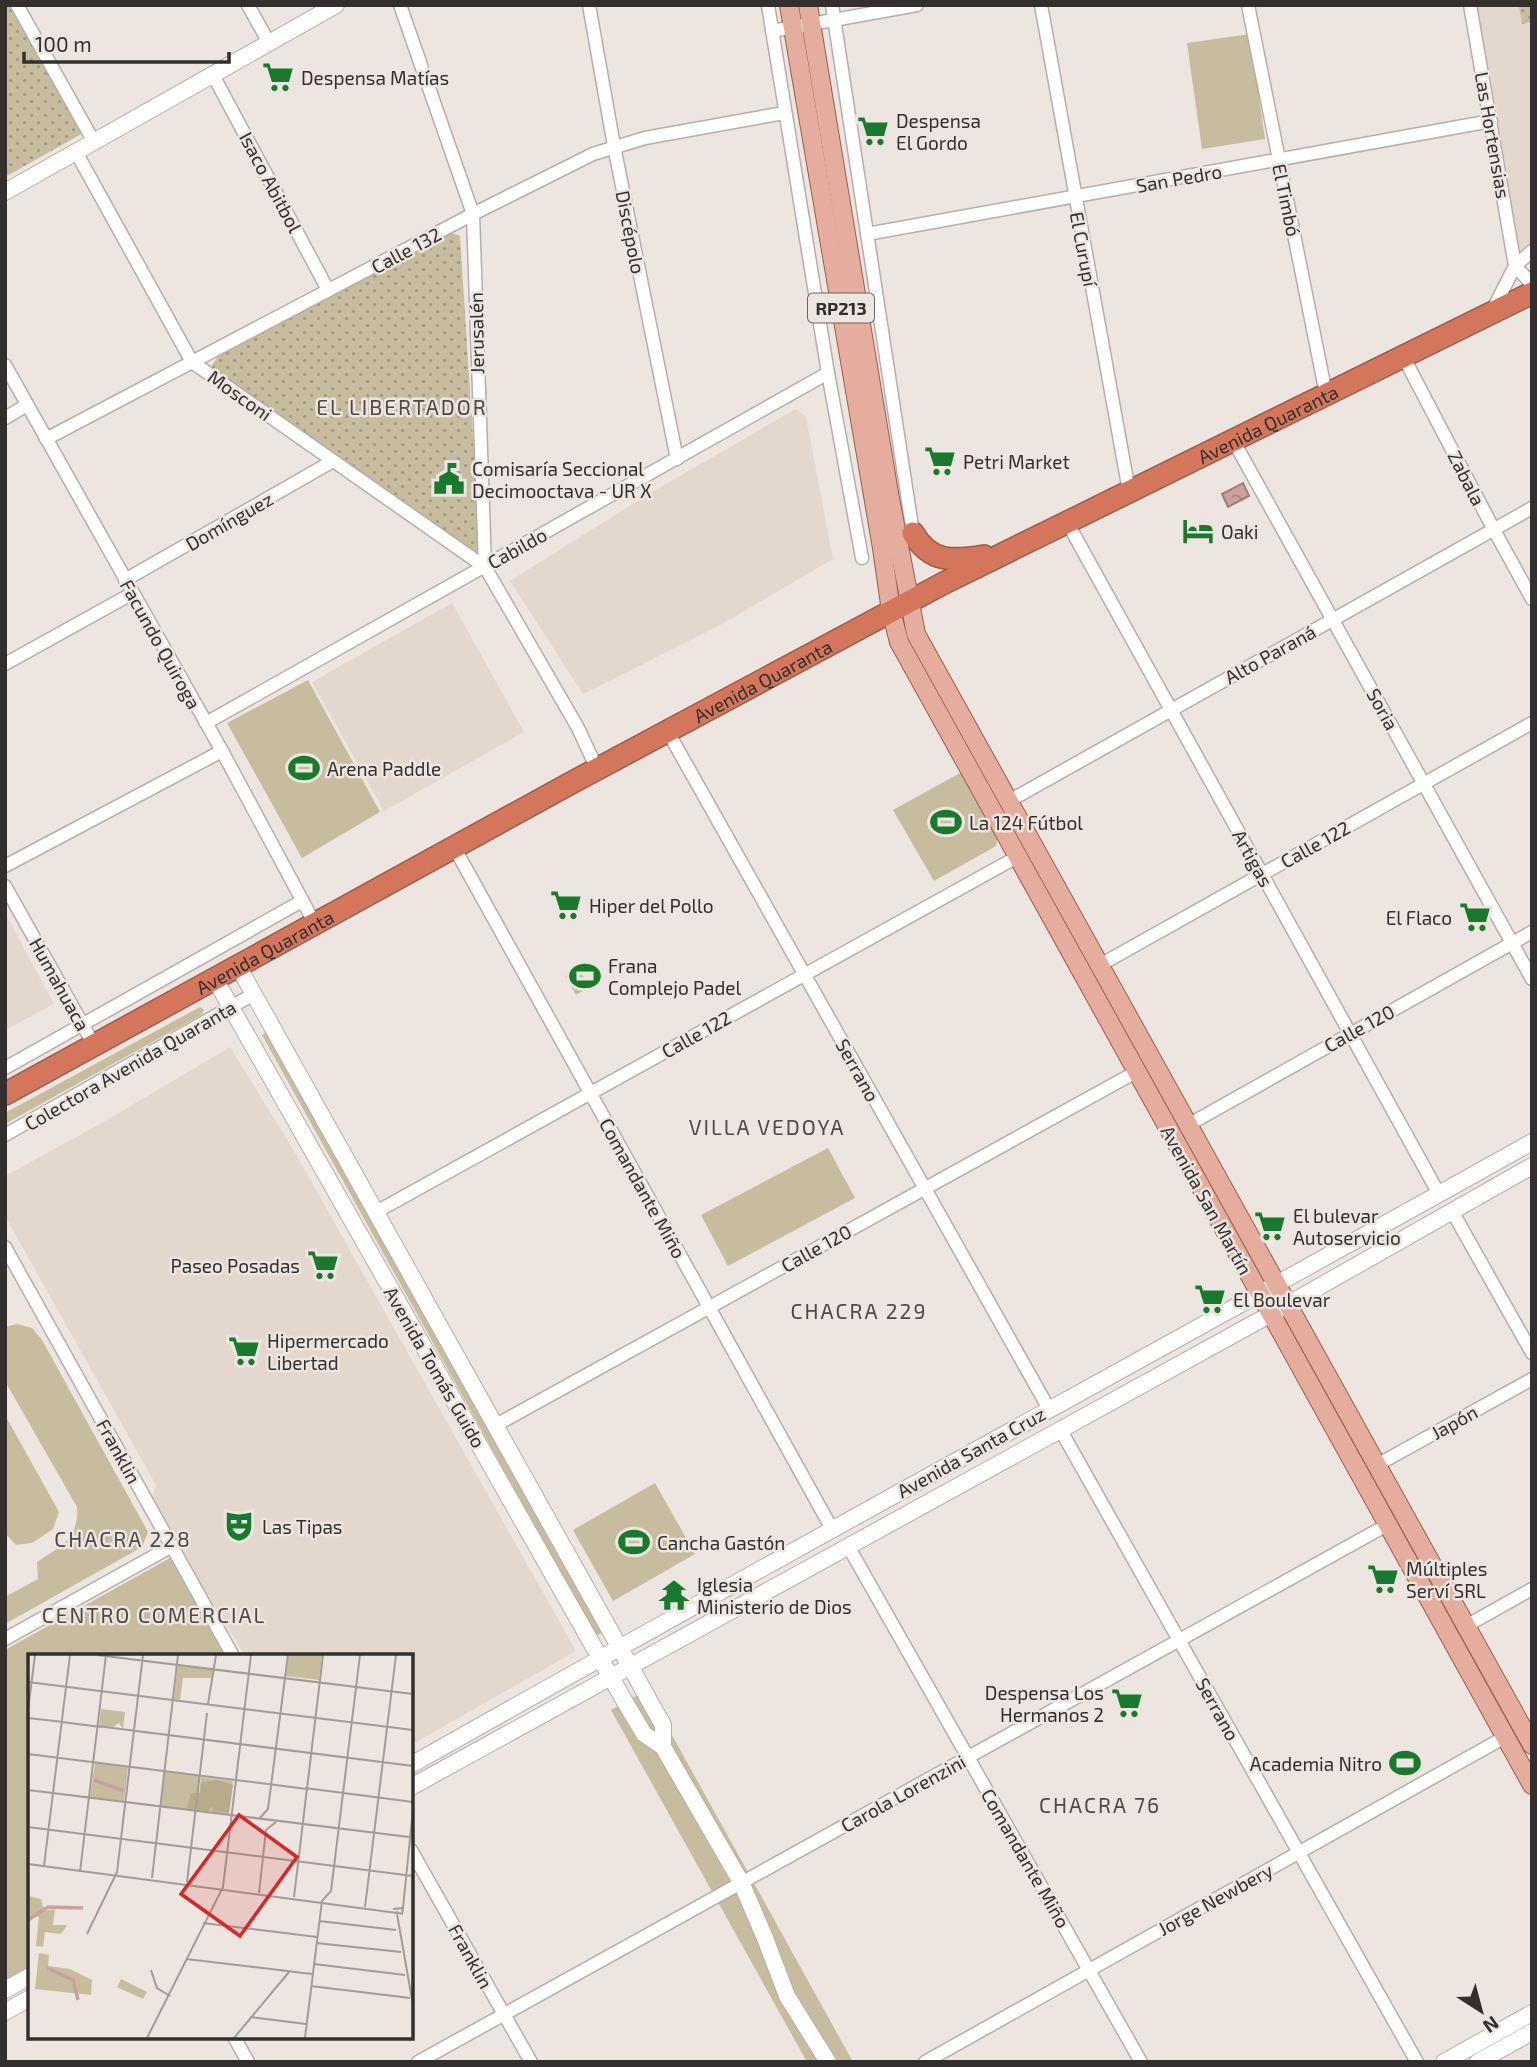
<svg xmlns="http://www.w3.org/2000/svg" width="1537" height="2067" font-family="'Exo 2',sans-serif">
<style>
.built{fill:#e4d7ce}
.grass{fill:#c7bc9d}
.park{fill:url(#park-dots)}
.water{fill:url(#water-ripples);stroke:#9d7e7e;stroke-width:2}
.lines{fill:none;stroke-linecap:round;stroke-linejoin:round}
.street-casing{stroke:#b5aeaa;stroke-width:15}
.secondary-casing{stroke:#b5aeaa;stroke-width:18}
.primary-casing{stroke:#9b5d4c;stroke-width:20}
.highway-casing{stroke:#9b5d4c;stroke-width:24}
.street{stroke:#fff;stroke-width:12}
.secondary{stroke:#fff;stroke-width:16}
.primary{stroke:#e5ad9d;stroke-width:18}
.highway{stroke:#d3765c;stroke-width:21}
.labels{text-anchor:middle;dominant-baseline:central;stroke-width:5;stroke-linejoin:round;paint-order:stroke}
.shield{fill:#ece5e0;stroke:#6a6663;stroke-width:2}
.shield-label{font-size:18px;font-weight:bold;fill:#322f2e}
.poi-label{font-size:19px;fill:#322f2e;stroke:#ece5e0;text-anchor:start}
.street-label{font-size:19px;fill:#322f2e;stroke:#ece5e0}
.neighbourhood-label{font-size:21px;letter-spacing:2px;fill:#4f4945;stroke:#ece5e0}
.inset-river{fill:none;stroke:#cba0a0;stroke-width:3.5}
.inset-road{fill:none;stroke:#a29c99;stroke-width:2}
.view{fill:#d62828;fill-opacity:0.15;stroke:#d62828;stroke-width:3.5}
.inset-edge{fill:none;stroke:#322f2e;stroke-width:3.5}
</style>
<defs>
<pattern id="park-dots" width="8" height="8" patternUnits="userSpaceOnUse" patternTransform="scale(1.75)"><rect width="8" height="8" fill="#c7bc9d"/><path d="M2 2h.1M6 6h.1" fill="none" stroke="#a29980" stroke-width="1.8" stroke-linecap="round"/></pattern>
<pattern id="water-ripples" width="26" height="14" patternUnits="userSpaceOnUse" patternTransform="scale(1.75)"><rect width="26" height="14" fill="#cba0a0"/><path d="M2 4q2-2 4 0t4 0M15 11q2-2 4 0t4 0" fill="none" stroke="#a58383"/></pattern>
</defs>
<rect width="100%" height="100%" fill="#ece5e0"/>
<!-- built -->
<g class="built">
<path d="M1475 5H1532V249L1514 258Z"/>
<path d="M796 409 806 417 833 559 722 624 583 694 510 581 652 492Z"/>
<path d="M452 603 524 732 384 811 312 682Z"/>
<path d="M5 913 54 1004 5 1030Z"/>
<path d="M230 1047 294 1151 576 1651 411 1745V1656H245L151 1501 156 1485 5 1216V1176L102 1123Z"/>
</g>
<!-- grass -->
<g class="grass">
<path d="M1250 34 1265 139 1202 149 1187 43Z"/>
<path d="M308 680 380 812 302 858 227 723Z"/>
<path d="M962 772 998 834 996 846 934 881 893 810Z"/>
<path d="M578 968 590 987 576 995 565 976Z"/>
<path d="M200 1007 204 1010 201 1015 5 1124V1113Z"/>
<path d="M270 1030 605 1631 596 1636 262 1035Z"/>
<path d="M828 1148 855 1198 728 1266 701 1215Z"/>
<path d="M17 1324 32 1328 42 1340 148 1532 142 1547 5 1624V1597L38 1579 37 1562C61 1546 79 1539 77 1507L5 1381V1327Z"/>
<path d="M5 1415 59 1512 53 1529 32 1543 16 1545 5 1533Z"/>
<path d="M655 1483 695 1554 613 1601 573 1530Z"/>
<path d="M170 1558 225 1656H30V1967L5 1980V1650Z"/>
<path d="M647 1690 853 2062H807L611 1710Z"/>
</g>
<!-- park -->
<g class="park">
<path d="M5 5H10L83 133 5 177Z"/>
<path d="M1519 5H1532V22L1522 24Z"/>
<path d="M449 232 460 236 481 563 210 368 219 355Z"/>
</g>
<!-- water -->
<path class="water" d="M1243 483 1249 496 1228 507 1222 494Z"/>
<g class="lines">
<defs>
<g id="street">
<path d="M17 5 94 142"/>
<path d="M248 5 269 43"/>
<path d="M400 5 473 214 485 567 578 728 597 769"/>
<path d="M589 5 614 146 677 459"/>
<path d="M768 5 828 373 862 558"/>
<path d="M832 5 913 533"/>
<path d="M1041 5 1129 491"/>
<path d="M1248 5 1326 394"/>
<path d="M1470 5 1515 266 1532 284"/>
<path d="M772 31 917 5"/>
<path d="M213 75 328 290"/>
<path d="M76 152 192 362 485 567"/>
<path d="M867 234 1491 121"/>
<path d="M1491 313 1515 266 1532 251"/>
<path d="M1403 356 1494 530 1532 599"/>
<path d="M5 365 222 751 315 924"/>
<path d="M5 418 27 405"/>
<path d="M46 439 473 214 593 154 645 138 784 113"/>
<path d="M1233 440 1532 979"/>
<path d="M1067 522 1439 1194"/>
<path d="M125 580 333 461"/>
<path d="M5 664 133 593"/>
<path d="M206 723 828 373"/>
<path d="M668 732 1049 1409"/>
<path d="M1009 801 1532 508"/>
<path d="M454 847 832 1529"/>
<path d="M5 866 222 751"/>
<path d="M5 886 94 1045"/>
<path d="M1100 965 1532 723"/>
<path d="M5 1068 302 901"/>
<path d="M1188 1125 1532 932"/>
<path d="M5 1135 254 994"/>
<path d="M1452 1211 1532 1353"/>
<path d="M376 1212 1017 857"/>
<path d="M5 1247 233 1656"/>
<path d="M496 1425 1136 1072"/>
<path d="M1060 1429 1417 2062"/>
<path d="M1377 1465 1532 1379"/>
<path d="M848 1546 1141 2062"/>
<path d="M1466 1626 1532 1589"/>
<path d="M5 1639 172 1546"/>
<path d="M411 1850 531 2062"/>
<path d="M234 2037 248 2062"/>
<path d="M418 2062 1387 1525"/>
<path d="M925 2062 1505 1737"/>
</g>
<g id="secondary">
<path d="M5 192 336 5"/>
<path d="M238 966 663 1725V1747"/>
<path d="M215 979 625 1702 644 1734 663 1747 741 1882 765 1938 787 1996 828 2062"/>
<path d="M411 1765C783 1554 1159 1351 1532 1142"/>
<path d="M411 1787 1271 1314 1532 1166"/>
<path d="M5 1990 30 1976"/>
<path d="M5 2012 30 1998"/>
<path d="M1444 2062 1532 2013"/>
<path d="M1478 2062 1532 2032"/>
</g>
<g id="primary">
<path d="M789 5 882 548 891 611 899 642 1532 1785"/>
<path d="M808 5 890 499 916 634 1532 1745"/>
</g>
<g id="highway">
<path d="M913 533C930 563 953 561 984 556"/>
<path id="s1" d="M5 1094 571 783 944 583 1532 293"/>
</g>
</defs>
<!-- street casing -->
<use href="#street" class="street-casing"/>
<!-- secondary casing -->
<use href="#secondary" class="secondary-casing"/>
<!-- primary casing -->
<use href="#primary" class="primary-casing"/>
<!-- highway casing -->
<use href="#highway" class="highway-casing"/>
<!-- street -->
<use href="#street" class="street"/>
<!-- secondary -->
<use href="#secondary" class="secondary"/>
<!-- primary -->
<use href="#primary" class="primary"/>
<!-- highway -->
<use href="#highway" class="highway"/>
</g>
<!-- icons -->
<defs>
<symbol id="supermarket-bare" viewBox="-9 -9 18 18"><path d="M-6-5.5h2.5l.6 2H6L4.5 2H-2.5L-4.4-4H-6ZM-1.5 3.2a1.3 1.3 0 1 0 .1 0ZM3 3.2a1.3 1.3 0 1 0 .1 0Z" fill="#187a2c" stroke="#ece5e0" stroke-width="2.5" paint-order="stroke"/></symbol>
<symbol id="civic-bare" viewBox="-9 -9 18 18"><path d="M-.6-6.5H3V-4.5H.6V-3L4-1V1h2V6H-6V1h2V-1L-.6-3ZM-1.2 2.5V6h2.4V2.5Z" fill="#187a2c" stroke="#ece5e0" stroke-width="2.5" paint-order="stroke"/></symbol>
<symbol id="hotel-bare" viewBox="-9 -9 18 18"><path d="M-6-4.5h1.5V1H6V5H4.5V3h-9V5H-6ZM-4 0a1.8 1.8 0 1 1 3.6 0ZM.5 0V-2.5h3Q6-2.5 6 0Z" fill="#187a2c" stroke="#ece5e0" stroke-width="2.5" paint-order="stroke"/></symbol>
<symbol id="stadium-bare" viewBox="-9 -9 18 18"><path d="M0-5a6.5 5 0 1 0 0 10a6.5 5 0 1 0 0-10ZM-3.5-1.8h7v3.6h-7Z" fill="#187a2c" stroke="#ece5e0" stroke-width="2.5" paint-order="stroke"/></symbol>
<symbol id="theatre-bare" viewBox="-9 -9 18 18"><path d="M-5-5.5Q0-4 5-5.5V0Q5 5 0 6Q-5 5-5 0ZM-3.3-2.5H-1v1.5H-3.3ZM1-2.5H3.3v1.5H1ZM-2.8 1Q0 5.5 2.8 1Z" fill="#187a2c" stroke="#ece5e0" stroke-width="2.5" paint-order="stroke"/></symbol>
<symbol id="temple-bare" viewBox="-9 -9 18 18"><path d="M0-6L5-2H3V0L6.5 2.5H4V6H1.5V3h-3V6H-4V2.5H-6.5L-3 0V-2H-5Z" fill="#187a2c" stroke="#ece5e0" stroke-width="2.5" paint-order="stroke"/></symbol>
</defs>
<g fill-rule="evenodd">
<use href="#supermarket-bare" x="256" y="55" width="44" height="44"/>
<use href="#supermarket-bare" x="851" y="109" width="44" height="44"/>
<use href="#supermarket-bare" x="918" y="439" width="44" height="44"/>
<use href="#civic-bare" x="427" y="457" width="44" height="44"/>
<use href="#hotel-bare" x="1176" y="509" width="44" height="44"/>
<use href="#stadium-bare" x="282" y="746" width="44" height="44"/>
<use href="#stadium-bare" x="924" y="800" width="44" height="44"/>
<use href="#supermarket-bare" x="544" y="883" width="44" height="44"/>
<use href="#supermarket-bare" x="1453" y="895" width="44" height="44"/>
<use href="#stadium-bare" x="563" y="954" width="44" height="44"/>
<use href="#supermarket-bare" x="1248" y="1204" width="44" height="44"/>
<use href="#supermarket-bare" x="301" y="1243" width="44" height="44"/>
<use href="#supermarket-bare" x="1188" y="1277" width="44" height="44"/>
<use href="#supermarket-bare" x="222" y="1329" width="44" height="44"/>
<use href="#theatre-bare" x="217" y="1504" width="44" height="44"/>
<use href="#stadium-bare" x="612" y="1520" width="44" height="44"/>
<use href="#supermarket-bare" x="1361" y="1557" width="44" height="44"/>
<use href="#temple-bare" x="652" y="1573" width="44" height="44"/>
<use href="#supermarket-bare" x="1105" y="1681" width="44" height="44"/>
<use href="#stadium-bare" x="1383" y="1741" width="44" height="44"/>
</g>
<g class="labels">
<!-- shield labels -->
<rect class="shield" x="808" y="293.5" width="66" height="29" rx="5"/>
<g class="shield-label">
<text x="841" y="308">RP213</text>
</g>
<!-- poi labels -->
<g class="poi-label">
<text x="301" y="77">Despensa Matías</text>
<text x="896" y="120">Despensa<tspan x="896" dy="22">El Gordo</tspan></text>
<text x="963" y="461">Petri Market</text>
<text x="472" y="468">Comisaría Seccional<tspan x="472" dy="22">Decimooctava - UR X</tspan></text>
<text x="1221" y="531">Oaki</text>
<text x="327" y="768">Arena Paddle</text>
<text x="969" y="822">La 124 Fútbol</text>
<text x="589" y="905">Hiper del Pollo</text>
<text x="1452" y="917" text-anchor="end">El Flaco</text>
<text x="608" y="965">Frana<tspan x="608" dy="22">Complejo Padel</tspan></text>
<text x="1293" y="1215">El bulevar<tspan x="1293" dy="22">Autoservicio</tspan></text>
<text x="300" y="1265" text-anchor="end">Paseo Posadas</text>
<text x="1233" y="1299">El Boulevar</text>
<text x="267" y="1340">Hipermercado<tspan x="267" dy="22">Libertad</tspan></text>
<text x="262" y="1526">Las Tipas</text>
<text x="657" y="1542">Cancha Gastón</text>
<text x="1406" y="1568">Múltiples<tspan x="1406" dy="22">Serví SRL</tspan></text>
<text x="697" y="1584">Iglesia<tspan x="697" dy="22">Ministerio de Dios</tspan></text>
<text x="1104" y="1692" text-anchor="end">Despensa Los<tspan x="1104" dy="22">Hermanos 2</tspan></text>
<text x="1382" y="1763" text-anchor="end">Academia Nitro</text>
</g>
<!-- street labels -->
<g class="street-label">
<text transform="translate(1493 135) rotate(80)">Las Hortensias</text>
<text transform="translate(1179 178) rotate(-10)">San Pedro</text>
<text transform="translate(271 182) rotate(62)">Isaco Abitbol</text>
<text transform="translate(1287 200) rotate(78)">El Timbó</text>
<text transform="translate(631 232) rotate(79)">Discépolo</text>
<text transform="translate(1084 249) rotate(79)">El Curupí</text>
<text transform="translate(406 250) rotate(-28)">Calle 132</text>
<text transform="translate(476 333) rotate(-91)">Jerusalén</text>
<text transform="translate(240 395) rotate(35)">Mosconi</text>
<text stroke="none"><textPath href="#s1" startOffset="1430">Avenida Quaranta</textPath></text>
<text transform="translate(1467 478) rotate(63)">Zabala</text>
<text transform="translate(229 521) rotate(-30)">Domínguez</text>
<text transform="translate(517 548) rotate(-29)">Cabildo</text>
<text transform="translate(161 644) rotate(61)">Facundo Quiroga</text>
<text transform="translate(1270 654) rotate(-29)">Alto Paraná</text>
<text stroke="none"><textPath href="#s1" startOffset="863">Avenida Quaranta</textPath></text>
<text transform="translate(1383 709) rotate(61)">Soria</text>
<text transform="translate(1315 844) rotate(-29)">Calle 122</text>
<text transform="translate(1253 858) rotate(61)">Artigas</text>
<text stroke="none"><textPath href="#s1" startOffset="296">Avenida Quaranta</textPath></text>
<text transform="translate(60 984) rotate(61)">Humahuaca</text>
<text transform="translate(1359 1028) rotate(-29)">Calle 120</text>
<text transform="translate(696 1034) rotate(-29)">Calle 122</text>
<text transform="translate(130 1065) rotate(-30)">Colectora Avenida Quaranta</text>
<text transform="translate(858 1070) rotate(61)">Serrano</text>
<text transform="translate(643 1188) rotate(61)">Comandante Miño</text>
<text transform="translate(1207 1200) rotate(61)">Avenida San Martín</text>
<text transform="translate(816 1248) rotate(-29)">Calle 120</text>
<text transform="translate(435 1367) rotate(60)">Avenida Tomás Guido</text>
<text transform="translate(1454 1422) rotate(-29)">Japón</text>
<text transform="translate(119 1451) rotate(61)">Franklin</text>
<text transform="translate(971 1452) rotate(-29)">Avenida Santa Cruz</text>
<text transform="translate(1218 1709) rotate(61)">Serrano</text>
<text transform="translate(903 1793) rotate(-29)">Carola Lorenzini</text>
<text transform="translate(1026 1858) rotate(60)">Comandante Miño</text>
<text transform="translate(1215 1899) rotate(-29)">Jorge Newbery</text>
<text transform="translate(471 1956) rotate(61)">Franklin</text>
</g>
<!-- neighbourhood labels -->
<g class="neighbourhood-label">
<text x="402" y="406">EL LIBERTADOR</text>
<text x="767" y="1126">VILLA VEDOYA</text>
<text x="859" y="1310">CHACRA 229</text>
<text x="123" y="1538">CHACRA 228</text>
<text x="154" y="1614">CENTRO COMERCIAL</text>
<text x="1100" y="1804">CHACRA 76</text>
</g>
</g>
<!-- overview -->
<g transform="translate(28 1654)">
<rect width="385" height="385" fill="#ece5e0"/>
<path d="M150 10 185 15 183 24H155L152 46 146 45ZM73 55 97 58 95 75 91 69 85 73 71 72ZM137 118 171 122 167 157 132 152ZM173 123 205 127 201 160 169 156ZM1 242 13 245 16 257 27 255 25 271H39L33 280 17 278 15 293 8 292 11 263 4 262 0 268ZM93 325 119 338 115 345 89 333Z" fill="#c7bc9d"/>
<path d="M188 126 205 131 201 159 185 157 184 152 180 157 159 154 163 139H172L173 129Z" fill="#b8ab87"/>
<path d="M261 1H294L291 26 258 22Z" fill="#c7bc9d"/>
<path d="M67 109 100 113 96 147 62 143ZM11 299 21 301 20 312 42 315 64 326 63 341 7 335Z" fill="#c7bc9d"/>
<path class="inset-river" d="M66 126 96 137M0 266 20 253 55 254M19 314 45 326 50 346"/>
<path class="inset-road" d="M69 1 385 40M0 28 385 76M180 50 188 1M0 56 7 1M0 64 35 68M34 68 73 73M69 72 385 112M0 100 279 135M277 134 385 148M0 136 381 183M231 165 240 155 260 1M0 173 385 222M0 210 369 259M16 212 42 1M52 218 78 1M124 224 150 1M159 228 179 59M231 239 238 176 248 168M266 243 295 1M337 253 368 1M375 254 385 155M365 255 375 254 374 260 368 258M369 260 385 351M291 267 368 276M175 269 289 283M59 280 89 218 115 1M288 289 373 298M158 305 284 320M286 310 377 321M123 316 129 334 142 342M283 332 382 344M222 363 278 370M119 384 195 233 223 1M206 384 261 318M277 384 294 247 303 237 332 1"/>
<path class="view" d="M211 161 269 203 212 282 153 240Z"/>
<rect width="385" height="385" class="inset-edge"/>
</g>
<!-- border -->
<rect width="1537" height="2067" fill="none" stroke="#322f2e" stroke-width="14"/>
<!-- north arrow -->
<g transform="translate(1481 2011) rotate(144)" stroke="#ece5e0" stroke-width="5" paint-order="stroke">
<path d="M0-5L12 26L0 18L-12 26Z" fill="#322f2e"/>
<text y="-10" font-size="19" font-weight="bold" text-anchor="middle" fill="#322f2e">N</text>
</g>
<!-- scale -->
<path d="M24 52v10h205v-10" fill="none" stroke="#322f2e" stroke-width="3.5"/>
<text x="35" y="52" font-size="21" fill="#322f2e" stroke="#ece5e0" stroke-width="5" paint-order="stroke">100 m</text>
</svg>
